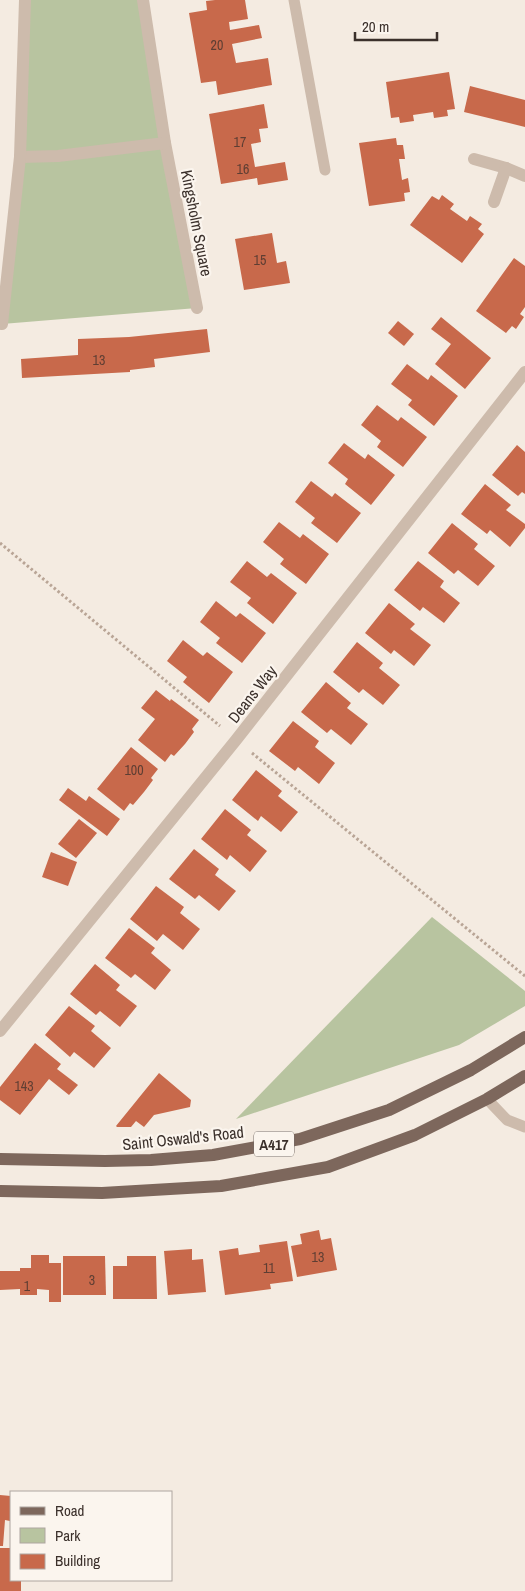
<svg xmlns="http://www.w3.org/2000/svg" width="525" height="1591" font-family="'Archivo Narrow',sans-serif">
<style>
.green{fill:#b8c4a0}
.building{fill:#c8694b}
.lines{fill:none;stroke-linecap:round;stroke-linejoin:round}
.path{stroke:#b9a596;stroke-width:3;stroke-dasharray:2.5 2.5;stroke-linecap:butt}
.lane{stroke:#cdbbac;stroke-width:11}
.street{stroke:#cdbbac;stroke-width:12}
.primary{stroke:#7d675c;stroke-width:12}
.labels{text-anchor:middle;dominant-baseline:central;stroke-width:4.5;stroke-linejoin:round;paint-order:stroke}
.number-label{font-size:14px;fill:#5e3e33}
.shield{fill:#fbf5ee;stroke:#756b66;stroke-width:1}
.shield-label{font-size:15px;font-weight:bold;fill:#3b302b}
.street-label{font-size:16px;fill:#3b302b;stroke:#fbf5ee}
</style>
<rect width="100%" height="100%" fill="#f4ebe1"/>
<!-- green -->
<g class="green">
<path d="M25 0H143L197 308 2 324 20 158Z"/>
<path d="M432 917 525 991V1006L459 1045 236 1119Z"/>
</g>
<!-- building -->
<g class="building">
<path d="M215 0H245L248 19 229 22 230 30 259 25 262 38 232 44 236 63 268 58 272 85 218 95 216 81 201 83 189 13 207 10 206 1Z"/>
<path d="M449 72 455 109 447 110 448 116 434 118 433 112 413 115 414 121 400 123 399 117 391 118 386 82Z"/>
<path d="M470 86 525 100V127L464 112Z"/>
<path d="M264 104 268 128 259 129 261 142 251 144 255 167 285 162 288 180 258 185 257 178 221 184 209 114Z"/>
<path d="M396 138 397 145H403L405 159H399L402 180 408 178 410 192 404 193 405 201 369 206 359 143Z"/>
<path d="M442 195 454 204 450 209 467 221 470 216 482 224 478 229 484 234 462 263 410 225 432 196 439 200Z"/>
<path d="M272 233 277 263 286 261 290 283 244 290 235 239Z"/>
<path d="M514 258 525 266V307L520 314 524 317 516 329 512 326 506 333 476 311Z"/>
<path d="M441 317 491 358 465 389 435 364 451 344 431 329Z"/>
<path d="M398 321 414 334 404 346 388 333Z"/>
<path d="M207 329 210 352 154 359 155 367 130 370V372L22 378 21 359 78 355V339L129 337Z"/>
<path d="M407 364 428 380 431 375 458 396 434 426 408 405 412 400 391 384Z"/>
<path d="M377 405 398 421 401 417 427 437 403 467 377 447 381 441 361 425Z"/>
<path d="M344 443 365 459 368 454 395 475 371 505 345 484 348 479 328 463Z"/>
<path d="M517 445 525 452V494L522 492 518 496 492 475Z"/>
<path d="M311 481 332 497 335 493 361 513 337 543 311 523 315 518 295 502Z"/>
<path d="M485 484 511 505 506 510 525 524V528L510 547 490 530 487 534 461 514Z"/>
<path d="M279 522 300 538 303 534 329 554 306 584 280 564 284 559 263 542Z"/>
<path d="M452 523 478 544 474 549 495 566 478 586 458 570 454 574 428 553Z"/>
<path d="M247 561 267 577 271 573 297 593 273 624 247 603 251 598 230 582Z"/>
<path d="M418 561 444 581 440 587 460 603 444 623 423 607 420 611 394 590Z"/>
<path d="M216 601 236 617 240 613 266 633 242 663 216 643 220 638 200 622Z"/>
<path d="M389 603 415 624 410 629 431 645 414 666 394 650 391 654 365 633Z"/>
<path d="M183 640 203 656 207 652 233 672 209 703 183 682 187 677 167 661Z"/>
<path d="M357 642 383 663 379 668 400 685 383 705 363 689 359 693 333 672Z"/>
<path d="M326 682 351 703 347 708 368 724 351 745 331 729 327 733 301 712Z"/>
<path d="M156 690 170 701 171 699 199 720 192 729 194 732 185 744 174 756 171 754 165 762 138 740 155 719 141 708Z"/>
<path d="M293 721 319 741 315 747 335 763 319 784 298 767 295 771 269 751Z"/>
<path d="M131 747 158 769 151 778 153 780 144 792 133 805 130 803 124 811 97 789Z"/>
<path d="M256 770 282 791 278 796 298 812 281 832 261 816 258 821 232 800Z"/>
<path d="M68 788 86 801 89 796 120 819 107 836 59 800Z"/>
<path d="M225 809 251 830 247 835 267 851 250 872 230 855 227 860 201 839Z"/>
<path d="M79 819 97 833 76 858 58 844Z"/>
<path d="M194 849 219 869 215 875 236 891 219 911 199 895 195 899 169 879Z"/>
<path d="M51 852 77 862 68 886 42 877Z"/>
<path d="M156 886 184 907 180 913 200 929 183 950 163 934 157 941 130 919Z"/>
<path d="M129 928 155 948 151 953 171 970 155 990 135 974 131 978 105 958Z"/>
<path d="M95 964 120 985 116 990 137 1006 120 1027 100 1011 96 1015 70 994Z"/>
<path d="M69 1006 95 1026 91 1031 111 1048 94 1068 74 1052 70 1057 45 1035Z"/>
<path d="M35 1043 61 1064 57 1069 78 1085 69 1095 49 1079 20 1115 0 1100V1087Z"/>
<path d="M159 1073 191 1100 190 1107 154 1115 144 1127 136 1121 131 1127H117L116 1126Z"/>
<path d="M319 1230 321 1240 331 1238 337 1270 297 1277 291 1246 302 1244 300 1234Z"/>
<path d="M287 1241 293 1281 270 1284 271 1289 225 1295 219 1251 238 1248 239 1255 260 1252 259 1245Z"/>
<path d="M192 1249V1260L203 1259 206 1292 168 1295 164 1251Z"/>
<path d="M31 1255H49V1263H61V1302H49V1290L37 1289V1295H20V1289L0 1290V1271H20V1268H31Z"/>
<path d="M63 1256H105L106 1295H63Z"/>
<path d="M127 1256H156L157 1299H113V1266H127Z"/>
<path d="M0 1495 11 1496 10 1521 5 1520 3 1546H0Z"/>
<path d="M0 1548H11V1580H21V1591H0Z"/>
</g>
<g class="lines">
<!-- path -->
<g class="path">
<path d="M0 543 220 726"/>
<path d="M252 753 525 976"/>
</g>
<!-- lane -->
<g class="lane">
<path d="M294 0 325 170"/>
<path d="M487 1099 507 1120 525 1127"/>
</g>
<!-- street -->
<g class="street">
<path d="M143 0 165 143 197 308"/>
<path d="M20 157 58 156 165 143"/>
<path d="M474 159 506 168 525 176"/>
<path d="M494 202 506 168"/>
<path d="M2 324 20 157 25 0"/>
<path d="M0 1031 236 740 525 372"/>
</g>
<!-- primary -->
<g class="primary">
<path d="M0 1159 105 1161 151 1160 213 1155 300 1139 389 1110 471 1070 525 1037"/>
<path d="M0 1191 102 1193 221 1186 328 1167 415 1135 487 1099 525 1076"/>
</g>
</g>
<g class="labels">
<!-- number labels -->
<g class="number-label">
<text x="217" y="45">20</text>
<text x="240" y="142">17</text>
<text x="243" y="169">16</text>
<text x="260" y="260">15</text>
<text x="99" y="360">13</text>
<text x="134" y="770">100</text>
<text x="24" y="1086">143</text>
<text x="318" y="1257">13</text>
<text x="269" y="1268">11</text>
<text x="92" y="1280">3</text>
<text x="27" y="1286">1</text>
</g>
<!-- shield labels -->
<rect class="shield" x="254" y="1131.5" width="40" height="25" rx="4"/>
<g class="shield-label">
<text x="274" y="1144">A417</text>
</g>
<!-- street labels -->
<g class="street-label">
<text transform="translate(197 223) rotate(79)">Kingsholm Square</text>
<text transform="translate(252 694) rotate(-52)">Deans Way</text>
<text transform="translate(183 1138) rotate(-6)">Saint Oswald's Road</text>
</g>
</g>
<!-- legend -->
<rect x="10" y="1491" width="162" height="90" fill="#fbf5ee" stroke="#aea6a0"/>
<rect x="20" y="1507" width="25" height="8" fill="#7d675c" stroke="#aea6a0"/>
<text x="55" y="1516" font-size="15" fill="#3b302b">Road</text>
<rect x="20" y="1528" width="25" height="15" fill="#b8c4a0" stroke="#aea6a0"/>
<text x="55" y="1541" font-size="15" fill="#3b302b">Park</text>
<rect x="20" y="1554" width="25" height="15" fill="#c8694b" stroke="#aea6a0"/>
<text x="55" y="1566" font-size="15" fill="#3b302b">Building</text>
<!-- scale -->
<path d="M355 32v8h82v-8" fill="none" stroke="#3b302b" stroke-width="2.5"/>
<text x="362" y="32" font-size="15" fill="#3b302b" stroke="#fbf5ee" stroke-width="4" paint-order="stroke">20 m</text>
</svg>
